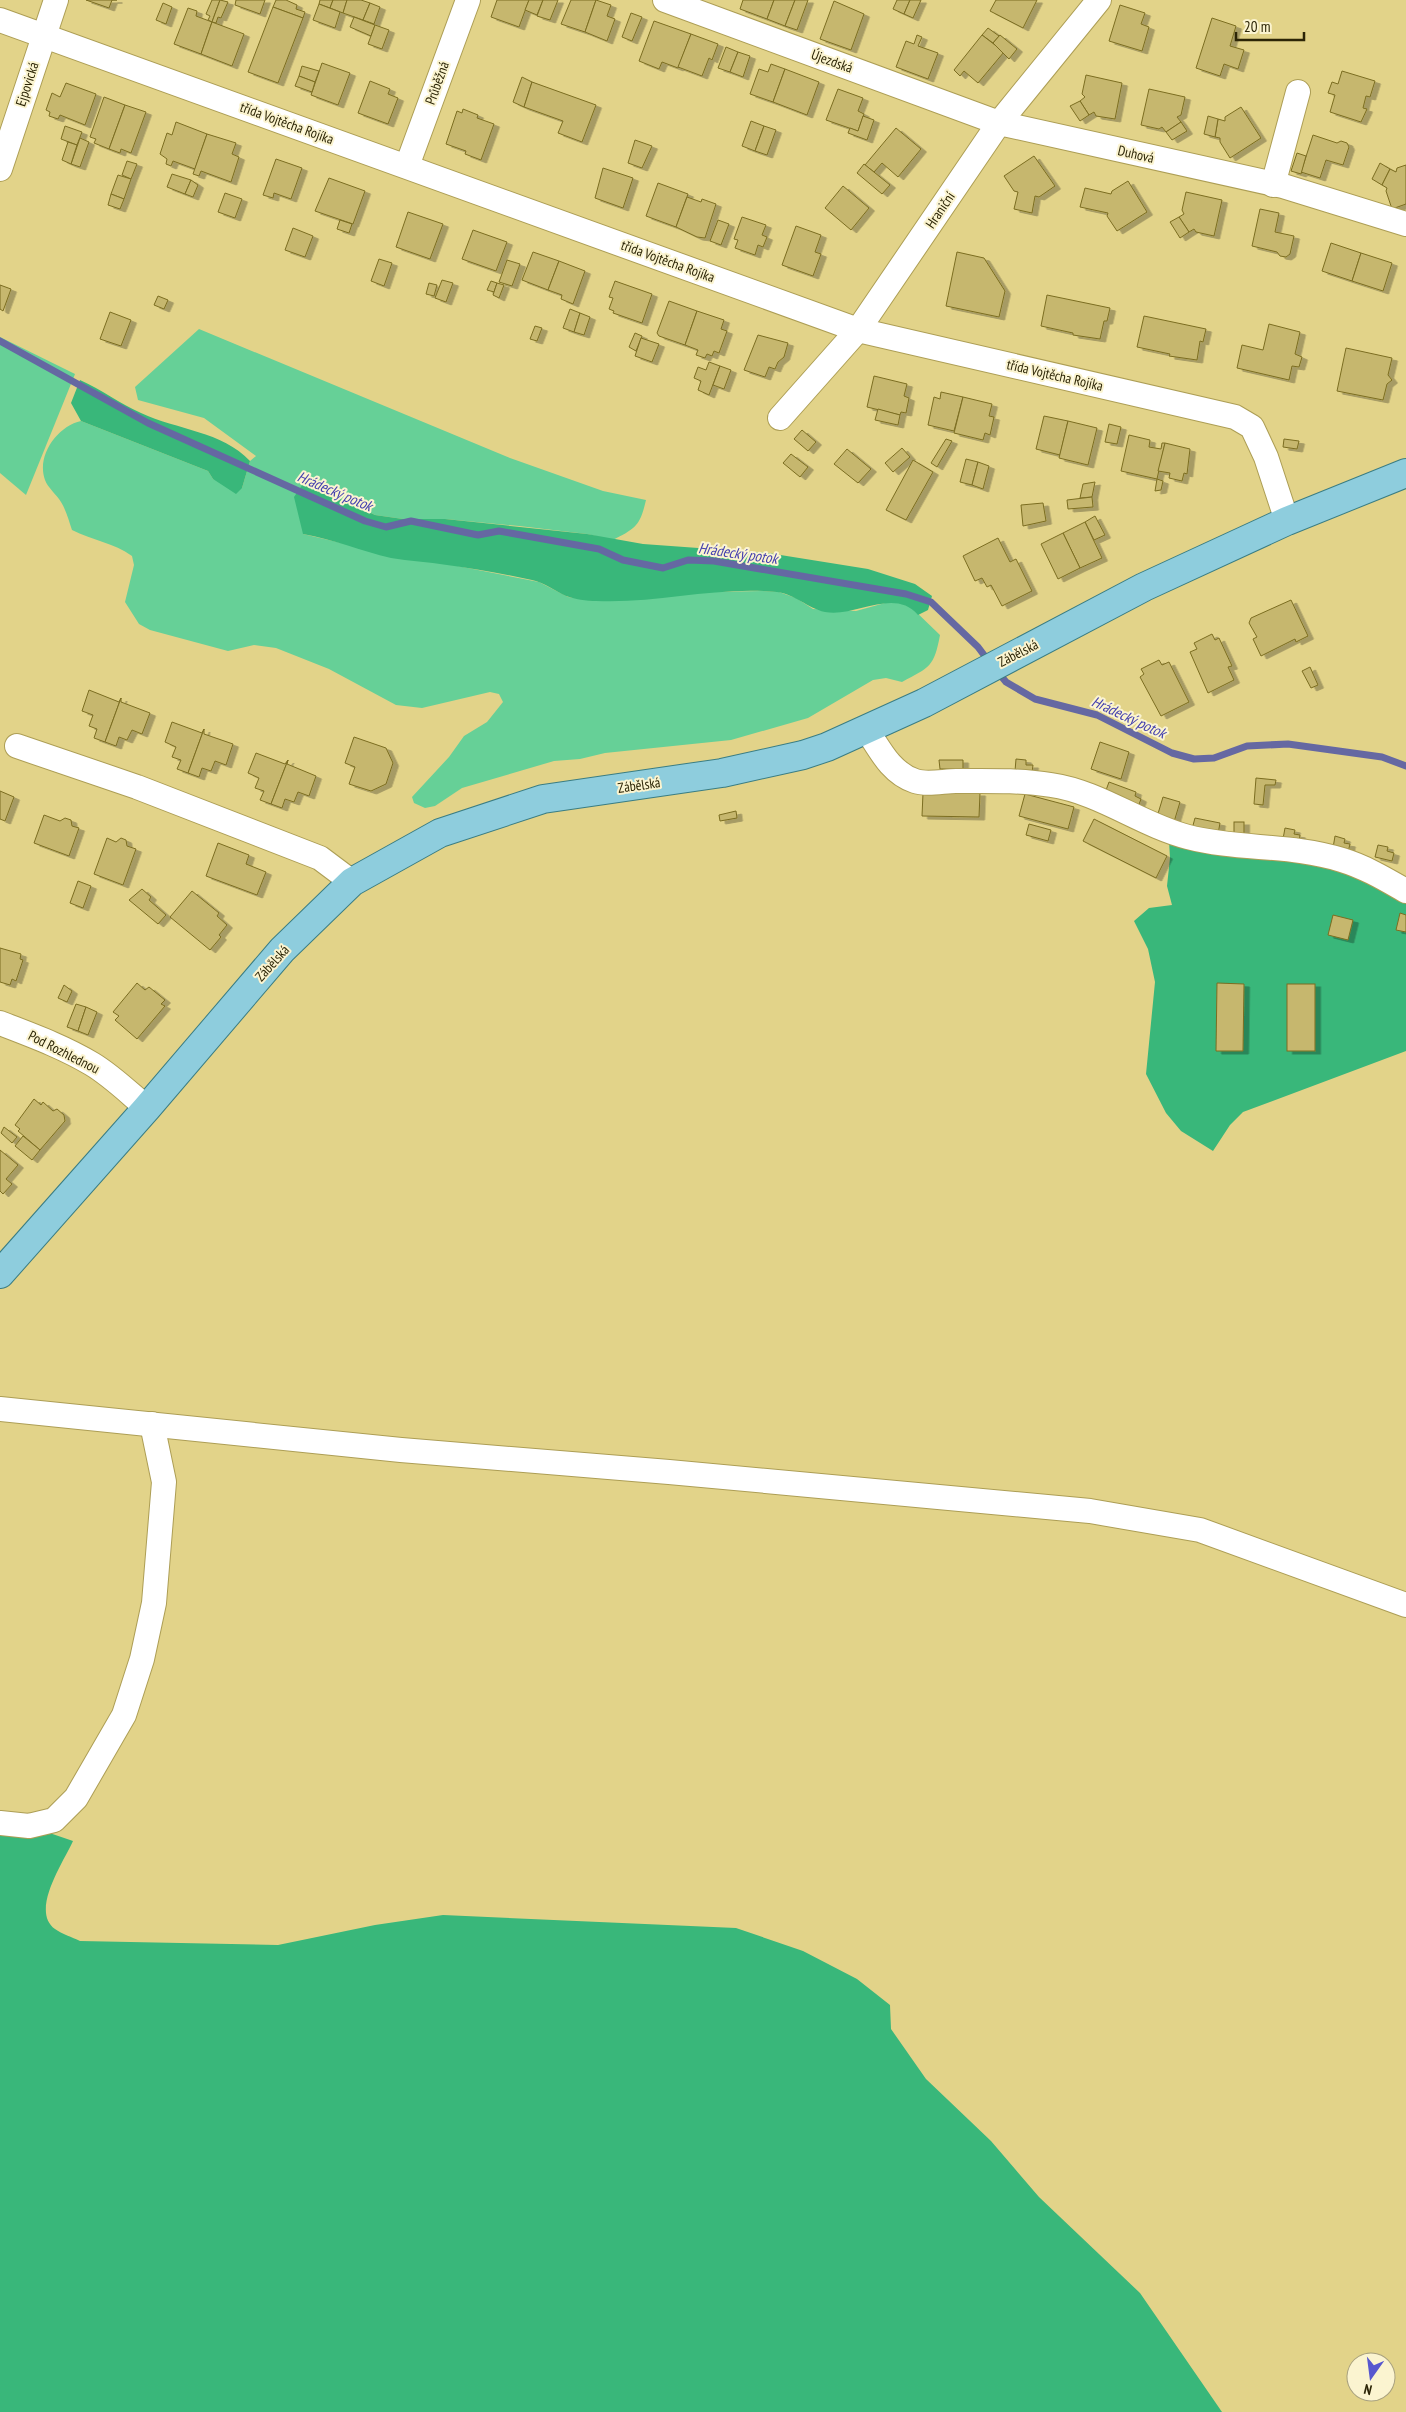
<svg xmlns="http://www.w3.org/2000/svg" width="1406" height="2412" font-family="'PT Sans Narrow',sans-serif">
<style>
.green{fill:#66d097}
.forest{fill:#39b77a}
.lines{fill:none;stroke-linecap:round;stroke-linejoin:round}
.stream{stroke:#6568a2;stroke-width:7}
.building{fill:#c6b76e;stroke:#7b6d21;filter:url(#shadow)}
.minor-casing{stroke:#ad9e55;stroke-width:26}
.major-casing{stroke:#3a7d83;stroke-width:30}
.minor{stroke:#fff;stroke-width:24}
.major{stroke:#8ecddd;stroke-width:28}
.labels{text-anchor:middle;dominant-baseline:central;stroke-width:4;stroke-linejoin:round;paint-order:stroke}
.street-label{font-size:14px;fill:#2c2506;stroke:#fbf4d0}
.water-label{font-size:15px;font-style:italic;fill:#433faf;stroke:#fbf4d0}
</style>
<defs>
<filter id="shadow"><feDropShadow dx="5.5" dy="3" stdDeviation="0" flood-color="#0004"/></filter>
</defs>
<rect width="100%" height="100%" fill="#e2d389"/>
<!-- green -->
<g class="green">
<path d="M199 329 510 458 603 491 646 500C640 526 636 528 613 540L587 534 519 526 445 519H403L375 515 305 481 303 534 350 545 539 582 568 597 595 601 707 592 762 591 779 592 796 598 813 609 856 611 885 603H901L912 608 940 635C934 667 930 667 902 682L886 678 873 680 808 718 731 740 605 753 580 759 554 761 462 788 435 806 425 808 414 803 412 797 449 757 464 736 487 722 503 702 499 694 490 692 422 708 396 705 329 669 276 648 254 645 228 651 150 630 139 624 125 602 134 565 132 556C114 543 92 540 72 530 69 521 66 510 61 502 56 494 48 488 45 480 36 455 58 426 81 421L208 471 213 479 242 488 250 461 256 456 204 418 138 400 135 387Z"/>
<path d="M0 337 75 374 26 495 0 473Z"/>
</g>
<!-- forest -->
<g class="forest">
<path d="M80 380C101 389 120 404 141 413 177 430 222 431 250 461L242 488 236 494 213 479 208 471 81 421 71 403Z"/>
<path d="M305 481 375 515 403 519H445L587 534 643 544 768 553 868 569 915 584 932 596 928 610 918 615C894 587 855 618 825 612 807 608 795 594 777 592 716 586 656 604 596 601 587 601 574 599 566 596 555 591 545 583 532 580 504 574 476 569 447 565 428 562 409 561 391 558 361 551 333 539 303 534L294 497Z"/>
<path d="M1169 841 1328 866 1377 882 1406 904V1051L1243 1112 1230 1125 1213 1151 1181 1131 1166 1113 1146 1074 1155 982 1148 949 1134 921 1149 908 1172 905 1167 886 1170 858Z"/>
<path d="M0 1823 29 1826 73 1841C63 1863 30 1911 55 1929 62 1934 72 1937 80 1941L278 1945 375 1925 443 1915 736 1928 803 1951 857 1979 890 2005 891 2029 926 2079 991 2141 1039 2197 1140 2293 1222 2412H0Z"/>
</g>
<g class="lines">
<!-- stream -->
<g class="stream">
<path d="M0 341 148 423 365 521 386 527 411 521 478 535 499 531 599 549 623 560 663 568 688 560 714 561 906 594 931 602 978 647 990 663"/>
<path d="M997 671 1006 682 1035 699 1097 715 1172 753 1194 759 1214 758 1247 746 1288 744 1382 757 1406 766"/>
</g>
</g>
<!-- building -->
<g class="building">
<path d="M86 0H117H112L109 8Z"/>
<path d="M212 0H220L212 22 208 20 210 16 206 14Z"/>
<path d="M220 0 228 2 221 18 218 17 216 23 212 22Z"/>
<path d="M236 0H265L260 14 235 5Z"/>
<path d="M276 0H286L297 5 296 9 305 12 303 18 273 7Z"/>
<path d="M320 0H333L330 8 319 4Z"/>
<path d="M333 0H347L343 13 330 8Z"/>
<path d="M347 0H361L370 3 363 20 343 13Z"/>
<path d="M497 0H529L519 27 491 17Z"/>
<path d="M529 0H543L537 15 525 10Z"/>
<path d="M543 0H558L550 20 537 16Z"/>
<path d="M571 0H596L585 32 561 24Z"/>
<path d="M596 0 611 5 607 16 615 19 607 41 585 32Z"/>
<path d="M743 0H774L767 19 740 9Z"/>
<path d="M774 0H795L785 26 767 19Z"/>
<path d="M795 0H808L797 30 785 26Z"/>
<path d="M897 0H910L904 14 893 9Z"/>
<path d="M910 0H921L913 18 904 14Z"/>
<path d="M996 0H1037L1023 28 990 11Z"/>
<path d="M834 1 864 14 851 50 820 39Z"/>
<path d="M163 3 172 7 166 24 156 20Z"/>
<path d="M370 3 380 7 374 24 363 20Z"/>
<path d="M319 4 340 12 335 28 313 20Z"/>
<path d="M1120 5 1145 13 1141 24 1149 27 1142 51 1109 41Z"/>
<path d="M273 7 303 18 278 83 248 72Z"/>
<path d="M188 8 197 11 196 16 212 22 201 54 174 44Z"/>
<path d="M631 13 642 17 632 41 622 37Z"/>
<path d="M354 17 375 25 371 36 350 27Z"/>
<path d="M1212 18 1236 26 1230 46 1244 50 1238 69 1224 64 1220 76 1196 68Z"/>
<path d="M654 21 691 34 678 68 662 62 659 69 639 61Z"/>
<path d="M212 22 244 34 232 66 201 54Z"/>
<path d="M375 25 389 30 382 49 368 44Z"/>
<path d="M988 28 999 36 993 43 982 35Z"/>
<path d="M691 34 718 44 712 60 709 58 702 76 678 67Z"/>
<path d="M917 35 922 37 918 46 938 53 928 79 896 67 906 41 914 44Z"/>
<path d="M982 35 1004 52 978 83 964 71 960 76 954 70Z"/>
<path d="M1000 35 1017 49 1009 59 993 43Z"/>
<path d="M726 47 738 52 730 72 718 68Z"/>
<path d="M738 52 750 56 743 77 730 72Z"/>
<path d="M322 63 350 73 338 105 311 95Z"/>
<path d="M771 64 785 69 773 102 750 94 759 69 768 72Z"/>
<path d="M302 66 319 71 315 82 299 76Z"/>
<path d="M785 69 819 82 807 115 773 102Z"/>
<path d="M1342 71 1375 81 1370 97 1366 96 1363 108 1367 109 1361 122 1330 112 1335 95 1328 93 1332 82 1338 84Z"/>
<path d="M1086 75 1122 83 1115 119 1096 116 1094 112 1089 115 1080 101 1085 97 1082 94Z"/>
<path d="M299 76 315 82 312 92 295 86Z"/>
<path d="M522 77 532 82 524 107 513 102Z"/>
<path d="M370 81 390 89 388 94 398 98 388 124 358 113Z"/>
<path d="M532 82 596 105 582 142 558 133 563 121 524 107Z"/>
<path d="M66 83 96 94 85 125 60 115 58 119 49 116 50 112 46 110 52 93 60 97Z"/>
<path d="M838 89 863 98 858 111 864 114 858 131 826 120Z"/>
<path d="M1149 89 1185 97 1181 115 1177 117 1181 122 1166 132 1162 127 1159 129 1141 125Z"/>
<path d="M104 97 125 105 109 149 94 143 96 139 90 137Z"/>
<path d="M1080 101 1089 115 1080 121 1070 106Z"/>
<path d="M125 105 146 112 131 153 121 149 120 153 109 149Z"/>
<path d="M1241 107 1261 138 1230 158 1220 142V138L1215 137 1218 119 1225 121V117Z"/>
<path d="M463 109 478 115 477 118 494 124 481 160 465 154 466 151 446 144 457 111 462 113Z"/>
<path d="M863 116 874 120 867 140 848 133 850 128 858 131Z"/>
<path d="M1208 116 1218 119 1215 137 1204 134Z"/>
<path d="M751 121 764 126 755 151 742 146Z"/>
<path d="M176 122 207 134 195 169 173 161 171 166 166 164 167 159 160 154 167 133 172 135Z"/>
<path d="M1181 122 1187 131 1172 140 1166 132Z"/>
<path d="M65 126 82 132 77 145 61 139Z"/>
<path d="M764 126 776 130 767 155 755 151Z"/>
<path d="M896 128 921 149 898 177 882 163 874 172 865 165Z"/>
<path d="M207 134 236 143 232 154 239 157 231 182 201 171 199 176 193 174Z"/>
<path d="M1313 135 1337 143 1341 141 1347 143 1349 147 1343 165 1326 160 1320 178 1301 172Z"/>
<path d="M80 138 89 142 80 167 71 164Z"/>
<path d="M635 140 652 146 642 168 628 163Z"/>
<path d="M68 142 77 145 71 164 62 160Z"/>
<path d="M1297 153 1306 156 1301 174 1291 171Z"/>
<path d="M1034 156 1055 186 1039 197 1035 196 1032 213 1014 209 1018 192 1014 191 1004 176Z"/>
<path d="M276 159 302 168 291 199 274 193 273 198 263 195Z"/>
<path d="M127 161 137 164 131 179 122 175Z"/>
<path d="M1380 163 1390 169 1382 185 1372 179Z"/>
<path d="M864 164 890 185 882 194 857 173Z"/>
<path d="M1406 165V204L1392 209 1386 191 1387 188 1382 185 1390 169 1396 172 1397 168Z"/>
<path d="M603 168 633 178 623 208 595 198Z"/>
<path d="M172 174 191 180 185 194 167 187Z"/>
<path d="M118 175 131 179 124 199 111 194Z"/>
<path d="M329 178 365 191 353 224 315 211Z"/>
<path d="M191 180 198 185 193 197 185 194Z"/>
<path d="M1128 181 1147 212 1117 231 1107 216 1108 213 1080 207 1085 188 1111 194 1112 191Z"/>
<path d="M658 183 688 194 676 227 646 216Z"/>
<path d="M843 186 869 208 851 230 825 208Z"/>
<path d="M1186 192 1222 200 1214 236 1196 232 1194 229 1189 232 1179 217 1184 214 1182 210Z"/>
<path d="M225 193 242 199 235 218 218 212Z"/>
<path d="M111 194 124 199 120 209 108 205Z"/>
<path d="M687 197 701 202 702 199 716 204 705 238 697 237 676 227Z"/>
<path d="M1260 209 1279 213 1275 232 1294 236 1290 254 1286 257 1280 256 1277 252 1252 246Z"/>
<path d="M408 212 443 224 430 259 396 247Z"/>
<path d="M742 217 766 225 762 235 767 237 763 247 758 245 755 255 735 248 738 240 734 239Z"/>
<path d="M1179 217 1189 232 1180 238 1170 222Z"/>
<path d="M340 220 352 224 349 233 337 229Z"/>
<path d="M718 220 729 224 721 245 710 241Z"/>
<path d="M796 226 821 235 815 252 821 254 813 276 782 265Z"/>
<path d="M293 228 313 236 305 257 285 250Z"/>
<path d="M473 230 507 242 496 271 462 259Z"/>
<path d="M1331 243 1361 253 1352 281 1322 271Z"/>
<path d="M533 252 559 261 548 290 522 280Z"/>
<path d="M957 252 984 258 1005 291 999 317 946 306Z"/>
<path d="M1361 253 1392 263 1383 291 1352 281Z"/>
<path d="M379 259 392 263 384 286 371 281Z"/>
<path d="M507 260 520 264 512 286 499 282Z"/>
<path d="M559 261 585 271 573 304 561 299 562 295 548 290Z"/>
<path d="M442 280 453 283 446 302 435 298Z"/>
<path d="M491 281 497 283 494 292 487 290Z"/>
<path d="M615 281 652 294 642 323 613 313 614 311 609 309 613 298 609 297Z"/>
<path d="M429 283 437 285 434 296 426 294Z"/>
<path d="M497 283 504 285 499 298 493 295Z"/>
<path d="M0 285 11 289 3 311 0 309Z"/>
<path d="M1047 295 1110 308 1107 321H1104L1100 339 1073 335V333L1041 326Z"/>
<path d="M158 296 168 300 164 309 154 305Z"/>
<path d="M669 301 697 311 685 345 659 336 657 333Z"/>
<path d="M570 309 580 313 574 332 563 328Z"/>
<path d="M697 311 724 320 721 329 727 331 719 353 714 351 712 356 707 354 705 358 696 355 698 350 685 345Z"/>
<path d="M110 312 131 320 121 346 100 339Z"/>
<path d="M580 313 590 317 584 335 574 332Z"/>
<path d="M1144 316 1206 329 1203 342 1200 341 1197 360 1169 356 1170 354 1137 347Z"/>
<path d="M1269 324 1300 332 1295 354 1302 357 1299 367 1292 366 1289 380 1237 368 1242 345 1263 350Z"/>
<path d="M535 326 542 328 537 341 530 339Z"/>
<path d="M635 333 642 336 636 351 629 347Z"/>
<path d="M758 335 788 343 784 357 778 362 775 369 769 367 765 377 744 370Z"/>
<path d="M641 338 659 344 652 362 635 356Z"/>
<path d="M1346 348 1392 358 1388 375 1392 380 1387 384 1383 400 1337 391Z"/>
<path d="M709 362 720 366 709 395 698 390 701 381 694 378 698 367 706 370Z"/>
<path d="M720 366 731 370 724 389 713 385Z"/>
<path d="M874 376 907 384 904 396 909 398 906 413 901 412 900 415 867 407Z"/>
<path d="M941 392 963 397 954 431 928 425 934 397 940 399Z"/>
<path d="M963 397 992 404 989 416 994 417 990 435 985 433 983 440 954 433Z"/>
<path d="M878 409 900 415 898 425 875 420Z"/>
<path d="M1044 416 1068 421 1060 455 1036 449Z"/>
<path d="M1068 421 1097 428 1088 465 1059 458Z"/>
<path d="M1109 424 1121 427 1117 444 1105 442Z"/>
<path d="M802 430 816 442 808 451 794 439Z"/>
<path d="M1129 435 1150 440 1149 447 1161 449 1162 443H1165L1157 479 1121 471Z"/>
<path d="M946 439 952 441 937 467 931 463Z"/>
<path d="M1284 439 1299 441 1297 449 1283 447Z"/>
<path d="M1165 443 1190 449 1187 474 1184 473 1182 481 1169 478 1170 473 1158 471Z"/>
<path d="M902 448 910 457 893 472 885 463Z"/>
<path d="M847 449 871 469 858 483 834 464Z"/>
<path d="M791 454 808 467 800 477 783 463Z"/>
<path d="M966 459 978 462 972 485 960 482Z"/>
<path d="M913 460 933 472 906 520 886 510Z"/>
<path d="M978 462 989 466 983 489 972 485Z"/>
<path d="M1157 479 1163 481 1161 490 1155 491Z"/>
<path d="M1095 482 1092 497 1080 498 1083 484Z"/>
<path d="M1092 497 1093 507 1068 509 1067 500Z"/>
<path d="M1043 503 1046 521 1023 526 1021 505Z"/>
<path d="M1095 516 1105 535 1094 540 1085 522Z"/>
<path d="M1085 522 1102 558 1080 568 1063 533Z"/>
<path d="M1063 533 1080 568 1058 579 1041 544Z"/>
<path d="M998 538 1010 562 1016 559 1032 591 1002 606 991 585 987 587 982 578 975 581 963 556Z"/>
<path d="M1291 600 1308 636 1296 642 1295 639 1261 656 1253 639 1257 637 1249 623 1251 618Z"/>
<path d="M1212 634 1215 640 1219 638 1232 666 1228 667 1234 680 1208 693 1190 652 1197 649 1194 643Z"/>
<path d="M1159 660 1162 665 1169 662 1189 702 1161 716 1140 677 1144 674 1141 669Z"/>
<path d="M1310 667 1318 685 1311 688 1302 671Z"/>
<path d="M89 690 119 702 121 698 105 742 94 738 97 729 89 726 93 715 82 711Z"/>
<path d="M121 698V702L150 713 142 734 132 730 127 740 119 737 116 746 105 742Z"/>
<path d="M172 722 202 733 204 729 188 773 177 769 181 760 172 757 176 747 165 742Z"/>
<path d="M204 729V734L233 744 226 765 215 761 211 771 202 768 199 777 188 773Z"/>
<path d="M354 737 386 748 393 763 386 784 371 791 349 784 355 767 345 763Z"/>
<path d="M1100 742 1129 752 1121 779 1091 769Z"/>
<path d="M256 753 285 764 288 760 271 804 260 800 264 791 255 788 259 778 248 773Z"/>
<path d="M1016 759 1026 760V765H1033L1032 773 1015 771Z"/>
<path d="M288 760 287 764 316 776 309 796 298 792 294 802 285 799 282 808 271 804Z"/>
<path d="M939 760H963V769H940Z"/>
<path d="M1256 778 1276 780 1275 785H1265L1263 805 1254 804Z"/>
<path d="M1109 782 1136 792 1135 796 1141 799 1138 807 1105 793Z"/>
<path d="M0 791 14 797 5 821 0 819Z"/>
<path d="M923 793H980L979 817 922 816Z"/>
<path d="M1025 794 1074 807 1068 829 1019 816Z"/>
<path d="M1163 797 1180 802 1174 822 1157 817Z"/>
<path d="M736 811 737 818 720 821 719 815Z"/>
<path d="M44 815 60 821 65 818 71 820 72 826 79 828 69 856 34 843Z"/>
<path d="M1195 818 1220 823 1218 834 1192 829Z"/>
<path d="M1094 819 1167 856 1156 878 1083 841Z"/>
<rect x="1234" y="822" width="10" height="12"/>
<path d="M1029 824 1051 830 1048 841 1026 835Z"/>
<path d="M1285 828 1295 830 1294 834 1300 835 1299 842 1283 839Z"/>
<path d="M1335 836 1345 839 1344 843 1350 844 1348 852 1333 848Z"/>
<path d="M107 838 116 842 121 838 126 840 127 846 136 849 123 885 94 874Z"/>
<path d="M218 843 249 855 246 864 266 872 257 895 206 876Z"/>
<path d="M1378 845 1388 847 1387 851 1394 853 1392 861 1375 857Z"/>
<path d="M78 881 91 886 83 908 70 903Z"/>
<path d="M142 889 151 897 149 900 166 915 158 924 129 900Z"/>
<path d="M192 891 219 913 217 916 227 925 219 935 221 937 210 950 170 917Z"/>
<path d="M1400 913 1406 915V932L1396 930Z"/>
<path d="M1333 915 1353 920 1348 940 1328 935Z"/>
<path d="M0 948 21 954 20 959 23 960 16 981 12 979 10 985 0 982Z"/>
<path d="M137 983 145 990 149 987 165 1000 161 1004 165 1006 137 1039 115 1020 119 1016 113 1012Z"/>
<path d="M1217 983 1244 984 1243 1051H1216Z"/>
<rect x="1287" y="984" width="28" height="67"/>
<path d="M64 985 72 991 67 1002 58 998Z"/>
<path d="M76 1004 86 1007 78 1031 67 1027Z"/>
<path d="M86 1007 97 1012 88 1035 78 1031Z"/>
<path d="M34 1099 41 1105 43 1102 53 1111 57 1109 64 1115 65 1121 40 1150 18 1131 20 1129 15 1125Z"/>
<path d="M4 1127 17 1137 12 1143 1 1133Z"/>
<path d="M23 1136 40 1150 32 1160 15 1146Z"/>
<path d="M0 1150 18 1165 6 1179 12 1184 3 1194 0 1191Z"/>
</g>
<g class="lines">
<defs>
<g id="minor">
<path d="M665 0 999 123 1283 186 1406 224"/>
<path d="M0 20 858 330 1235 417 1252 427 1266 457 1287 521"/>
<path d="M407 166 468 0"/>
<path d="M0 169 56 0"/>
<path d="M1273 185 1298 92"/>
<path d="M780 418 858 330 999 123 1099 0"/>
<path d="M867 730C880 750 891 773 915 781 927 785 944 781 956 781 988 781 1019 780 1051 785 1100 792 1141 825 1188 837 1238 850 1292 844 1342 860 1365 867 1385 879 1406 891"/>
<path d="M17 746 137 787 320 858 352 882"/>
<path d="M0 1023C31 1035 64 1047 92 1064 112 1076 129 1093 147 1108"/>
<path d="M0 1409 401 1450 669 1472 1090 1511 1200 1530 1406 1605"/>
<path d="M0 1823 29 1826 54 1820 76 1798 124 1715 142 1659 154 1603 164 1482 152 1424"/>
</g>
<path id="major" d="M0 1274 147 1108 282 950 352 882 440 833 543 799 722 773 803 755 827 747 924 703 1144 587 1287 521 1406 473"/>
</defs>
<!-- minor casing -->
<use href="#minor" class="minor-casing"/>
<!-- major casing -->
<use href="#major" class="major-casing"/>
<!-- minor -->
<use href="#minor" class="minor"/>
<!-- major -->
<use href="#major" class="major"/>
</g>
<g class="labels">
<!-- street labels -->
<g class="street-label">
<text transform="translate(832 61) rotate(20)">Újezdská</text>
<text transform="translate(437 83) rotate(-70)">Průběžná</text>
<text transform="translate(27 84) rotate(-72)">Ejpovická</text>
<text transform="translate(287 123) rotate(20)">třída Vojtěcha Rojíka</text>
<text transform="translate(1136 154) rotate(13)">Duhová</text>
<text transform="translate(940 210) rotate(-56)">Hraniční</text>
<text transform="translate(668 261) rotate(20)">třída Vojtěcha Rojíka</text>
<text transform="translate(1055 375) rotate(13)">třída Vojtěcha Rojíka</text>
<text transform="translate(1018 653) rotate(-27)">Zábělská</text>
<text transform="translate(639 785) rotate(-8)">Zábělská</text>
<text transform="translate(272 963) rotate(-48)">Zábělská</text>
<text transform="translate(64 1052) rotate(27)">Pod Rozhlednou</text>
</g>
<!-- water labels -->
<g class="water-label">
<text transform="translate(335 491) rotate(23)">Hrádecký potok</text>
<text transform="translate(738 553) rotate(8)">Hrádecký potok</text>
<text transform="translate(1129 717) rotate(25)">Hrádecký potok</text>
</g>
</g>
<!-- north arrow -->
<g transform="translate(1371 2377) rotate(194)"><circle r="24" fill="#fbf4d0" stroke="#a8a17f"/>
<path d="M0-4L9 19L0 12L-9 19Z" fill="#5757cf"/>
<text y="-8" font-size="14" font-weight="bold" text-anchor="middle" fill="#2c2506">N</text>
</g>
<!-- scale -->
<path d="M1236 32v8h68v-8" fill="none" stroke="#2c2506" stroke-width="2.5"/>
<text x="1244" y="32" font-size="15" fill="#2c2506" stroke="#fbf4d0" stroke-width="4" paint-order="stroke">20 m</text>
</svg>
